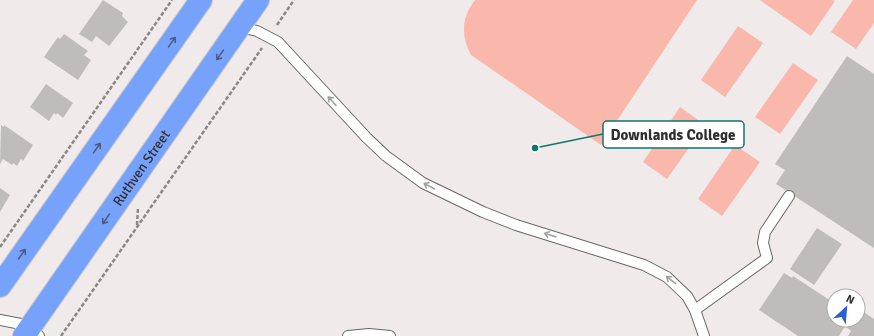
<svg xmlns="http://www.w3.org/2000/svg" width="874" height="336" font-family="Signika,sans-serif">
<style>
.green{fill:#fab7ac}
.building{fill:#c1bcbc}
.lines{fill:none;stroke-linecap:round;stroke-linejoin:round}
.service-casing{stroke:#696665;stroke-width:12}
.trunk-casing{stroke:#c9c8c8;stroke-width:24}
.path{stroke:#8b8787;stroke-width:2.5;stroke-dasharray:4 2;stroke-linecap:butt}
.service{stroke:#fff;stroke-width:10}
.trunk{stroke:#76a2fc;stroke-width:22}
.oneway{stroke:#4b5c80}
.oneway2{stroke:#a1a0a0}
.labels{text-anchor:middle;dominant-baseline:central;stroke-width:3;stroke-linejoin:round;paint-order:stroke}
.street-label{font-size:14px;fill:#2f2d2d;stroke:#fff}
.leader{fill:none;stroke:#0f766e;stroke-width:1.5}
.callout-dot{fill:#0f766e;stroke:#fff;stroke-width:1.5}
.callout{fill:#fff;stroke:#0f766e;stroke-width:1.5}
.callout-label{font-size:15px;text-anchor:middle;font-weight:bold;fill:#2f2d2d}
</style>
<rect width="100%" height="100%" fill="#f0ebea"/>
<!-- green -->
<g class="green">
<path d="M475 0H697L601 145 471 55C461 36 461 18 475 0Z"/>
<path d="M760 0H833L835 1 811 36Z"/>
<path d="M853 0H874V23L856 49 831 32Z"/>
<path d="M738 26 763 43 725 97 701 80Z"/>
<path d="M793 63 818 80 780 134 755 117Z"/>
<path d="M680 107 705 125 667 179 643 162Z"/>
<path d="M735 145 760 162 722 216 698 199Z"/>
</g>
<!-- building -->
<g class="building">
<path d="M103 0 123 13 122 16 128 22 109 46 96 36 92 42 79 34Z"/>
<path d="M64 34 88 51 84 55 91 60 78 80 44 57 58 37 60 39Z"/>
<path d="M847 56 874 74V248L776 184 785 170 775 164Z"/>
<path d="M46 84 73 103 63 118 57 113 56 115 54 113 49 121 30 107Z"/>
<path d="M1 125 4 127V125L33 145 23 161 21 159 17 166 13 163 12 165 3 159 0 164Z"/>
<path d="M0 188 10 195 0 212Z"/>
<path d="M817 228 842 244 814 285 790 269Z"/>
<path d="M784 273 792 278 793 276 834 303V320H850L855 325 861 316 858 314V308L874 319V336H848L851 331 845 326 839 336H798L759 310Z"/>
</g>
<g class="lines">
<defs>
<g id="service">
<path d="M240 27 257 31 278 42 366 137 386 156 423 183 483 212 516 225 644 265 667 277 687 296 695 310 704 336"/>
<path d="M695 310 767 258 763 243 765 232 789 196"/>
<path d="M0 320 21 324 39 336"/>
<path d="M348 336 369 334 390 336"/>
</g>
<g id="trunk">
<path d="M0 286 201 0"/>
<path id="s1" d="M24 336 258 0"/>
</g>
</defs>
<!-- service casing -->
<use href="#service" class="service-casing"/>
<!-- trunk casing -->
<use href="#trunk" class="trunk-casing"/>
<!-- path -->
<g class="path">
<path d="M277 25 294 0"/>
<path d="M137 225 138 208"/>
<path d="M0 247 172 0"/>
<path d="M61 336 262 48"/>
</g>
<!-- service -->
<use href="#service" class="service"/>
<!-- trunk -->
<use href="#trunk" class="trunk"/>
</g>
<!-- one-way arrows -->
<defs><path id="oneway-shaft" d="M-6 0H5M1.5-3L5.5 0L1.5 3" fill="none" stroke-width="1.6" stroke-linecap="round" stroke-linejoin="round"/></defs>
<g class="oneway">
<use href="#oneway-shaft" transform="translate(172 42) rotate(-55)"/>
<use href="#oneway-shaft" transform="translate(220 55) rotate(125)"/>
<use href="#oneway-shaft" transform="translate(97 148) rotate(-55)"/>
<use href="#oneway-shaft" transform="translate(106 219) rotate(125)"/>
<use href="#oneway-shaft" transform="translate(22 254) rotate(-55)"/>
</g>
<g class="oneway2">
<use href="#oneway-shaft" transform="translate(332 101) rotate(-132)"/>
<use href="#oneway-shaft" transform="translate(429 186) rotate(-152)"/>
<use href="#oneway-shaft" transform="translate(550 235) rotate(-162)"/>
<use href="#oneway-shaft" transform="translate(671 280) rotate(-142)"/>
</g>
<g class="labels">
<!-- street labels -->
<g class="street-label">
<text stroke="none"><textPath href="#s1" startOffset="205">Ruthven Street</textPath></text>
</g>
</g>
<!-- callouts -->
<path class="leader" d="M535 148L603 134"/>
<circle class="callout-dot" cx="535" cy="148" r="4"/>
<rect class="callout" x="603" y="121" width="141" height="27" rx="4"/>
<g class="callout-label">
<text x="673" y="140">Downlands College</text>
</g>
<!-- north arrow -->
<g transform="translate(846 308) rotate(26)"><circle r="19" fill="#ffffff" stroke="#acabab"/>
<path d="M0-3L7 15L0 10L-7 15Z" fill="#2a5fcd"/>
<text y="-6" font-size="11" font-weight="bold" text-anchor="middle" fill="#2f2d2d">N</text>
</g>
</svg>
